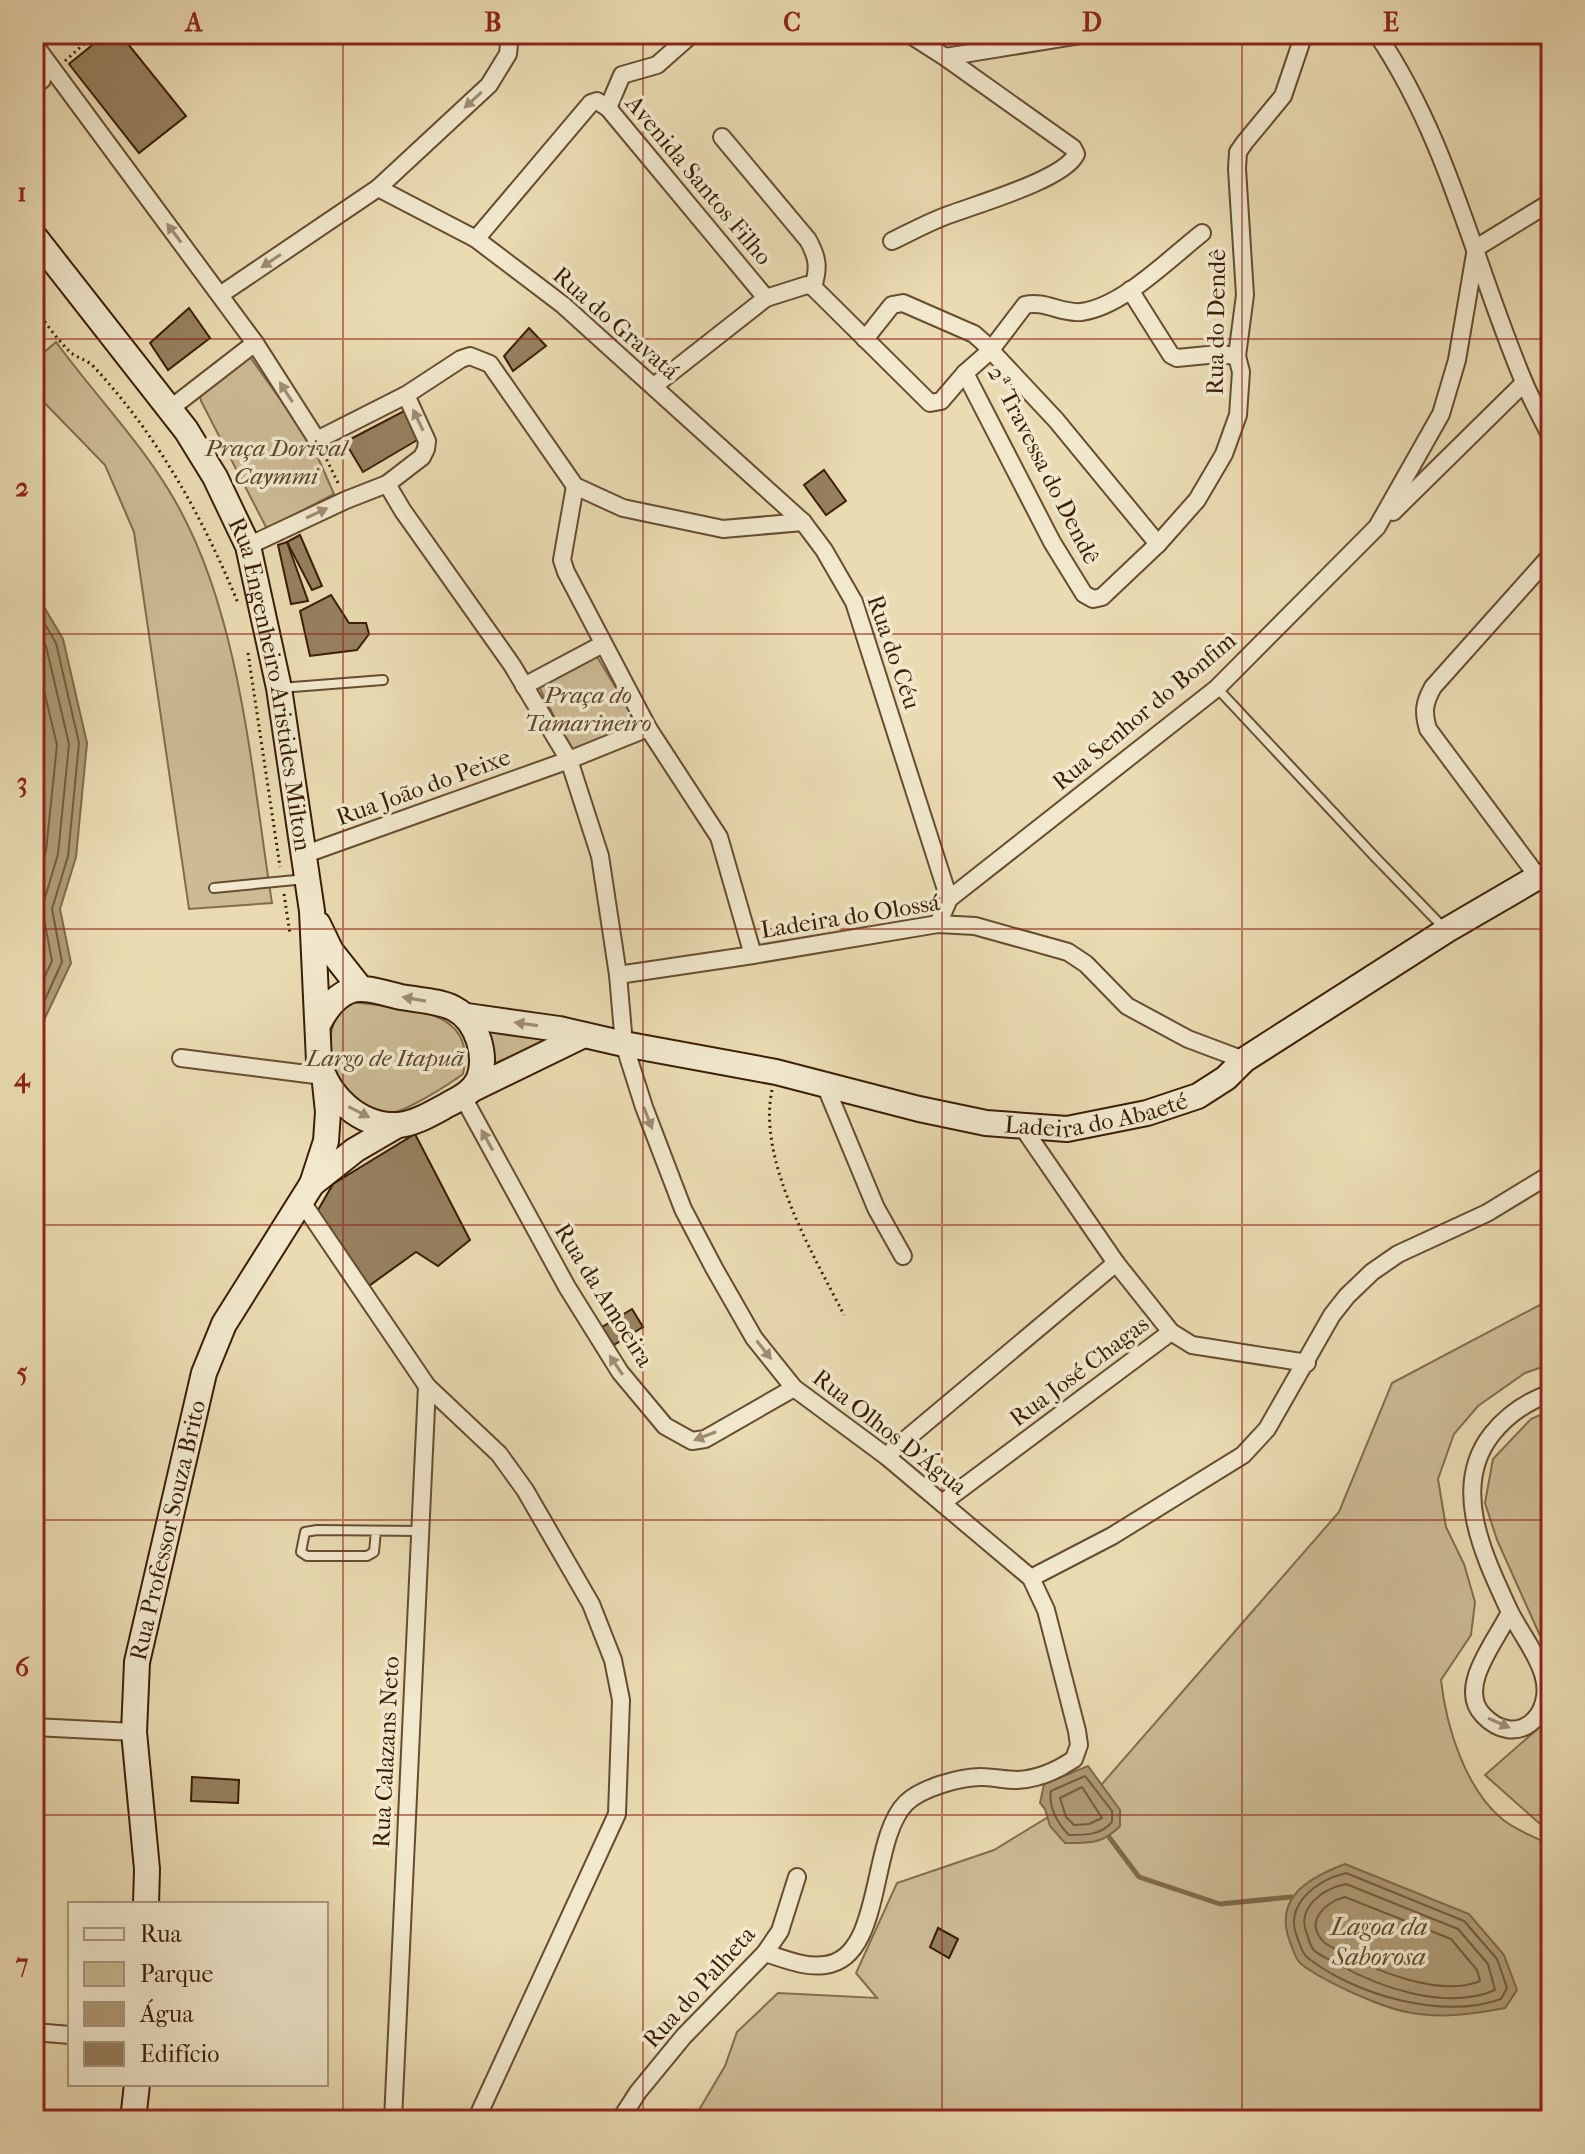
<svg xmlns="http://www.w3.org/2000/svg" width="1585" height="2154" font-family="'IM FELL French Canon',serif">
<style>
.green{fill:#ccbb95;stroke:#836c4d;stroke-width:2}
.water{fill:#ae9b77;stroke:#806949;stroke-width:2}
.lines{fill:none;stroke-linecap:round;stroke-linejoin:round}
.shore{stroke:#745c3e;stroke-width:2}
.stream{stroke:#806949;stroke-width:5}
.building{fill:#96805f;stroke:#3a1e05;stroke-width:2}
.lane-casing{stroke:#664d30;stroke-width:12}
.street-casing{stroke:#664d30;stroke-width:20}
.secondary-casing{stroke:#3a1e05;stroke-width:28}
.path{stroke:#3a1e05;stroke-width:3;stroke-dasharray:2 4;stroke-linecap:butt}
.lane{stroke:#f1e8cd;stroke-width:8}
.street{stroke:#f1e8cd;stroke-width:16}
.secondary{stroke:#f1e8cd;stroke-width:24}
.oneway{fill:#9f8d73}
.grid{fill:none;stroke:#8f2418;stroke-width:2;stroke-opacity:0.55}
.labels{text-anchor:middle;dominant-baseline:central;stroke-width:7;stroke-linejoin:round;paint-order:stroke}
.street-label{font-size:24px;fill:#3a1e05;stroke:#f1e8cd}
.park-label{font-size:24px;font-style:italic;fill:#5e4529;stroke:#f1e8cd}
.water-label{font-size:26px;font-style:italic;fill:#634a2d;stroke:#f1e8cd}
.neatline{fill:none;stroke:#8f2418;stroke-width:3}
.grid-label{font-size:26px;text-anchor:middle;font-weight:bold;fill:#8f2418}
</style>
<rect width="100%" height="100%" fill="#eadbb2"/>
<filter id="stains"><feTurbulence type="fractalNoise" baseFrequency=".0025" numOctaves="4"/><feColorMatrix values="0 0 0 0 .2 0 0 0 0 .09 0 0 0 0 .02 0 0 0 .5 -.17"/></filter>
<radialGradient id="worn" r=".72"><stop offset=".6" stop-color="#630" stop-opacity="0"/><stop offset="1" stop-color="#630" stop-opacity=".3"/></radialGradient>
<!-- green -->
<g class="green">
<path d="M56 342C97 398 146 447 179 508 241 621 252 776 272 903L189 909 134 532 105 465 34 392V361Z"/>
<path d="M248 354 312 444 334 494 267 529 201 401 199 390Z"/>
<path d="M596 655 639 726 572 752 539 687Z"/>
<path d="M353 1002C400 1009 479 1005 463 1074 448 1085 410 1109 392 1113 335 1123 307 1024 353 1002Z"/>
<path d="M480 1022 552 1038 487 1067Z"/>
<path d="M1551 1299V1364L1525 1373 1478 1406 1454 1434 1438 1479 1446 1527 1464 1564 1475 1602 1471 1635 1441 1680C1446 1726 1465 1788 1502 1819 1515 1830 1536 1837 1551 1846V2120H693L725 2066 737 2032 778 1993 877 1998 856 1973 897 1883 994 1850 1102 1784 1339 1512 1392 1383Z"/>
<path d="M1551 1410V1660L1497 1540 1485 1503 1493 1459 1531 1419Z"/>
<path d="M1551 1717V1828L1540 1824 1485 1775Z"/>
</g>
<!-- water -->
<g class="water">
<path d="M34 590 63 639 87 743 76 857 60 909 71 963 45 1018 34 1064Z"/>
<path d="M1088 1766 1120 1810V1826C1103 1844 1089 1843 1065 1843L1050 1826 1045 1809 1040 1803 1044 1784Z"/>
<path d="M1345 1864 1469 1914 1504 1955 1517 1990 1505 2008C1473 2014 1440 2019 1407 2012 1380 2007 1323 1981 1301 1964 1295 1959 1293 1949 1290 1942 1273 1898 1308 1878 1345 1864Z"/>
</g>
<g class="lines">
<!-- shore -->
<g class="shore">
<path d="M34 606 56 643 79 743 68 856 52 909 62 962 38 1015 34 1030"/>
<path d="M34 626 46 646 69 744 58 854 42 908 52 961 34 1000"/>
<path d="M34 649 57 745 46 851 34 891"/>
<path d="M1085 1776 1112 1811V1822C1101 1835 1086 1835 1069 1835 1058 1824 1048 1807 1051 1791Z"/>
<path d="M1082 1787 1102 1818 1089 1824 1074 1825 1066 1817 1060 1798Z"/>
<path d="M1346 1873 1464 1921 1497 1959 1507 1988 1501 1999C1443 2020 1355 1995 1308 1958 1302 1954 1300 1944 1297 1937 1284 1904 1317 1880 1346 1873Z"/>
<path d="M1346 1884 1458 1929 1488 1964 1495 1990C1446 2011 1380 1988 1336 1963 1329 1959 1320 1956 1315 1951 1310 1947 1309 1940 1307 1934 1296 1908 1322 1889 1346 1884Z"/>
<path d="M1345 1897 1451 1939 1477 1970 1480 1981C1441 1998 1373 1970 1339 1951 1334 1948 1326 1945 1323 1941 1304 1921 1326 1902 1345 1897Z"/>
</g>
<!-- stream -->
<path class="stream" d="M1109 1837 1139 1877 1220 1904 1291 1897"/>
</g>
<!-- building -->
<g class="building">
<path d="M106 34H120L186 116 139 153 69 64Z"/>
<path d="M189 308 210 338 168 370 150 343Z"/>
<path d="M529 328 546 346 513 371 504 356Z"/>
<path d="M404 411 419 439 363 472 345 442Z"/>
<path d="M824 470 846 501 826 515 804 485Z"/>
<path d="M300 535 322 586 312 590 287 542Z"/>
<path d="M287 542 308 601 291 604 278 545Z"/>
<path d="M331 595 349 623H366L369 634 357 650 310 656 300 611Z"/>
<path d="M415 1134 470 1240 438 1266 416 1252 366 1288 318 1210 333 1184Z"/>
<path d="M632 1309 643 1327 614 1345 602 1327Z"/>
<path d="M192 1777 239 1780 238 1803 191 1801Z"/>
<path d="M938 1928 958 1939 949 1958 930 1947Z"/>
</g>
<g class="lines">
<defs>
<g id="lane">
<path d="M280 688 383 680"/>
<path d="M1217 688 1375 857 1443 927"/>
<path d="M214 888 306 879"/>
<path d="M376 1531 374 1552 367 1556H307L301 1552 305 1532 317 1530 420 1531"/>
</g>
<g id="street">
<path d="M1377 34C1450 143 1474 264 1524 382 1532 401 1542 419 1551 437"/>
<path d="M34 44 255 343 317 440 406 395 461 359 470 356 490 364 575 486 623 508 723 529 803 522"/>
<path d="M945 57 1087 34"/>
<path d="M34 85 42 80"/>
<path d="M608 108 622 75 657 65 692 34"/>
<path d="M722 137 808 240C818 258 819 268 813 287"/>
<path d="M378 188 476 239 563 305 803 522 824 550 854 602 949 899"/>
<path d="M1202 233C1169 259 1122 307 1081 312 1062 314 1044 300 1025 305L990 351 965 373 1052 542 1084 594 1093 599 1102 597 1158 544 1197 500 1224 454 1238 415 1241 372 1237 356 1245 295 1237 169 1238 152 1245 142 1283 96 1304 34"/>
<path d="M476 239 591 103 597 101 608 108 766 298"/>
<path d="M892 241C909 233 925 224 943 217 970 206 1065 180 1076 154L1073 148 945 57 909 34"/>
<path d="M1476 248 1551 202"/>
<path d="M1130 290 1171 355 1177 358 1218 354 1237 356"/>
<path d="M220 295 378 188 489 85 508 54 510 34"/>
<path d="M865 339 892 305 903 303 974 334 983 342 1056 420 1158 544"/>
<path d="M654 386 766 298 807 285 813 287 930 403 941 401 965 373"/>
<path d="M171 408 255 343"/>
<path d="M387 484 403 511 512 665 569 760 600 856 618 975 624 1044 644 1107 683 1209 714 1268 754 1338 794 1388 886 1456 1031 1578 1046 1610 1077 1731 1079 1745 1074 1759C1058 1770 1038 1779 1017 1780 1005 1780 993 1777 981 1777 960 1777 921 1788 906 1803 869 1840 884 1958 825 1965 805 1968 785 1959 765 1953"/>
<path d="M575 486 562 560 566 572 648 728 719 837 753 955"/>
<path d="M1393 512 1524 383"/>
<path d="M248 546 346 500 387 484 422 457 426 449 427 441 406 395"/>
<path d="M524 686 603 644"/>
<path d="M303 855 569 760 648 728"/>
<path d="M1538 877 1428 729C1423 712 1424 703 1433 687L1551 555"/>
<path d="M938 924 949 899 1217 688 1377 527 1441 414 1457 360 1476 248"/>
<path d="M618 975 753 955 938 924 975 926 1068 952 1086 964 1127 1006 1188 1039 1244 1060"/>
<path d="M181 1058 323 1076"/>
<path d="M825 1085 876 1208 903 1256"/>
<path d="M463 1097 567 1287 620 1372 665 1426 692 1441 705 1439 794 1388"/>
<path d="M1021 1125 1116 1263 1171 1332 1192 1345 1307 1363"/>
<path d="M302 1202 427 1386 499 1454 525 1490 591 1604 613 1660 621 1700 617 1814 476 2120"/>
<path d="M886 1456 1116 1263"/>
<path d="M942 1503 1171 1332"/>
<path d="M1031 1578 1112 1536 1243 1455 1267 1429 1332 1315 1347 1296 1372 1272 1398 1254 1487 1213 1551 1174"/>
<path d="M1510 1612C1497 1640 1456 1687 1483 1715 1516 1750 1556 1716 1543 1674 1536 1651 1519 1631 1509 1610 1484 1556 1450 1487 1492 1434 1507 1415 1528 1401 1551 1393"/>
<path d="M34 1727 134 1732"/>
<path d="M34 2032 70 2035"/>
<path d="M393 2120 427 1386"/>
<path d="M620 2120 638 2092 684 2036 765 1953 780 1931 797 1877"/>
</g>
<g id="secondary">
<path id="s1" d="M34 236 186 430 215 477 248 546 279 688 312 911 319 1061C327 1095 359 1127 398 1125 415 1124 434 1112 449 1104 463 1097 478 1089 481 1071 483 1061 482 1051 479 1041 466 1000 436 1003 401 997 386 994 367 986 352 990 336 995 326 1009 319 1023"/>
<path d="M318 924 331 951 361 989"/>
<path id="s2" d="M467 1016 559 1029 624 1044 776 1072 919 1109 986 1123 1067 1129 1147 1113 1198 1096 1226 1078 1244 1060 1447 930 1538 877 1551 876"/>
<path d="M471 1090 584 1035"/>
<path d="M312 1184 355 1150 398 1125"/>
<path id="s3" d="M146 1904 147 1869 134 1732 137 1662 204 1373 224 1324 312 1184 326 1141 328 1112 325 1083"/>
<path d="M133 2120 137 2084"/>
</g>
</defs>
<!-- lane casing -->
<use href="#lane" class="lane-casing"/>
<!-- street casing -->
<use href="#street" class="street-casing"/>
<!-- secondary casing -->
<use href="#secondary" class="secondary-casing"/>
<!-- path -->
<g class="path">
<path d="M65 61 95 34"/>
<path d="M34 307C45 322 56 338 69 351 76 358 87 359 94 367 158 436 202 516 238 603"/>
<path d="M324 454 338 483"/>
<path d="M248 653 280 867"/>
<path d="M284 894 290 934"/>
<path d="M772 1090C757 1160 813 1254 844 1315"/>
</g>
<!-- lane -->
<use href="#lane" class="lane"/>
<!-- street -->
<use href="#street" class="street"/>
<!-- secondary -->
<use href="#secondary" class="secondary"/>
</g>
<!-- one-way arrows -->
<defs><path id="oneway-solid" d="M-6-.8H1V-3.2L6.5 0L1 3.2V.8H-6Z" transform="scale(2)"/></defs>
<g class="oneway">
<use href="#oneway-solid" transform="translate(473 100) rotate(137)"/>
<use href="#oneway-solid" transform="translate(174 233) rotate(-127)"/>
<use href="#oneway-solid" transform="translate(271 261) rotate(146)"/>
<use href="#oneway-solid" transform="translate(286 392) rotate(-123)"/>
<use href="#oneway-solid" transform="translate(418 420) rotate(-115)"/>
<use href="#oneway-solid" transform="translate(317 513) rotate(-25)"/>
<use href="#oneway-solid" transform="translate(414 999) rotate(-170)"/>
<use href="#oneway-solid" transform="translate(526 1024) rotate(-172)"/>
<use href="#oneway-solid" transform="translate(359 1112) rotate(27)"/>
<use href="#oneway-solid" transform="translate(648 1118) rotate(69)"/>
<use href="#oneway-solid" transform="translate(487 1140) rotate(-119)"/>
<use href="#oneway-solid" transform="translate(764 1350) rotate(52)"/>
<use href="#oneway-solid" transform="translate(616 1365) rotate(-124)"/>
<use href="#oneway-solid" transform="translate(705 1436) rotate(159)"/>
<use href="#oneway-solid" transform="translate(1499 1723) rotate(24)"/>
</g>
<!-- grid -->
<path class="grid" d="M343 34V2120M643 34V2120M942 34V2120M1242 34V2120M34 339H1551M34 634H1551M34 929H1551M34 1225H1551M34 1520H1551M34 1815H1551"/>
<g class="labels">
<!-- street labels -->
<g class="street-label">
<text transform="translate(699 180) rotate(50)">Avenida Santos Filho</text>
<text transform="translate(1216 322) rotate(-89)">Rua do Dendê</text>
<text transform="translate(616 323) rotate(41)">Rua do Gravatá</text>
<text transform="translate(1044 465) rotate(63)">2ª Travessa do Dendê</text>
<text transform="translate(894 652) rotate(71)">Rua do Céu</text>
<text stroke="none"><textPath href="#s1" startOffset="518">Rua Engenheiro Aristides Milton</textPath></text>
<text transform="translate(1144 711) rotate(-40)">Rua Senhor do Bonfim</text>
<text transform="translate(423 787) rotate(-20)">Rua João do Peixe</text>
<text transform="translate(850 916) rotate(-9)">Ladeira do Olossá</text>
<text stroke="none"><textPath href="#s2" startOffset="642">Ladeira do Abaeté</textPath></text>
<text transform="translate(604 1295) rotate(58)">Rua da Amoeira</text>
<text transform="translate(1079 1371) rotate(-37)">Rua José Chagas</text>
<text transform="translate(890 1432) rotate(38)">Rua Olhos D'Água</text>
<text stroke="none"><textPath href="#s3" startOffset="378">Rua Professor Souza Brito</textPath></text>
<text transform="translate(386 1752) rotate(-87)">Rua Calazans Neto</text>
<text transform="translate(699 1987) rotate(-48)">Rua do Palheta</text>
</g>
<!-- park labels -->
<g class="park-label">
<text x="276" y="448">Praça Dorival<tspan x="276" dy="28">Caymmi</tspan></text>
<text x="588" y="695">Praça do<tspan x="588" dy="28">Tamarineiro</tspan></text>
<text x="385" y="1058">Largo de Itapuã</text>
</g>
<!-- water labels -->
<g class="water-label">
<text x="1379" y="1926">Lagoa da<tspan x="1379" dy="30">Saborosa</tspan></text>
</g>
</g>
<!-- margin -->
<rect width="1585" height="2154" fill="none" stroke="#eadbb2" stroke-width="88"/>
<!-- legend -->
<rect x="68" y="1902" width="260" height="184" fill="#f1e8cd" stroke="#a8977d" stroke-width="2"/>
<rect x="84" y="1928" width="40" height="12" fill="#f1e8cd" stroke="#a8977d" stroke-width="2"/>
<text x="140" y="1942" font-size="24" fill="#3a1e05">Rua</text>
<rect x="84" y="1962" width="40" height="24" fill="#ccbb95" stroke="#a8977d" stroke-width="2"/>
<text x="140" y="1982" font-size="24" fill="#3a1e05">Parque</text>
<rect x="84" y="2002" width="40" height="24" fill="#ae9b77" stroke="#a8977d" stroke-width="2"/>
<text x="140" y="2022" font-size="24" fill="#3a1e05">Água</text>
<rect x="84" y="2042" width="40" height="24" fill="#96805f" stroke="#a8977d" stroke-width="2"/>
<text x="140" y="2062" font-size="24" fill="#3a1e05">Edifício</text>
<rect x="44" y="44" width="1497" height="2066" class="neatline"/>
<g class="grid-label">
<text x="194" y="31">A</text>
<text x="493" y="31">B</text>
<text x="792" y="31">C</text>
<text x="1092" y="31">D</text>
<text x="1391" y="31">E</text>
<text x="22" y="201">1</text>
<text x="22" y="496">2</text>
<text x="22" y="791">3</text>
<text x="22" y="1086">4</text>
<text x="22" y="1381">5</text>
<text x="22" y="1676">6</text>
<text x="22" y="1972">7</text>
</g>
<rect width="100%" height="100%" filter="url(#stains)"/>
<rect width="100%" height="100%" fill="url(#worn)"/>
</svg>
